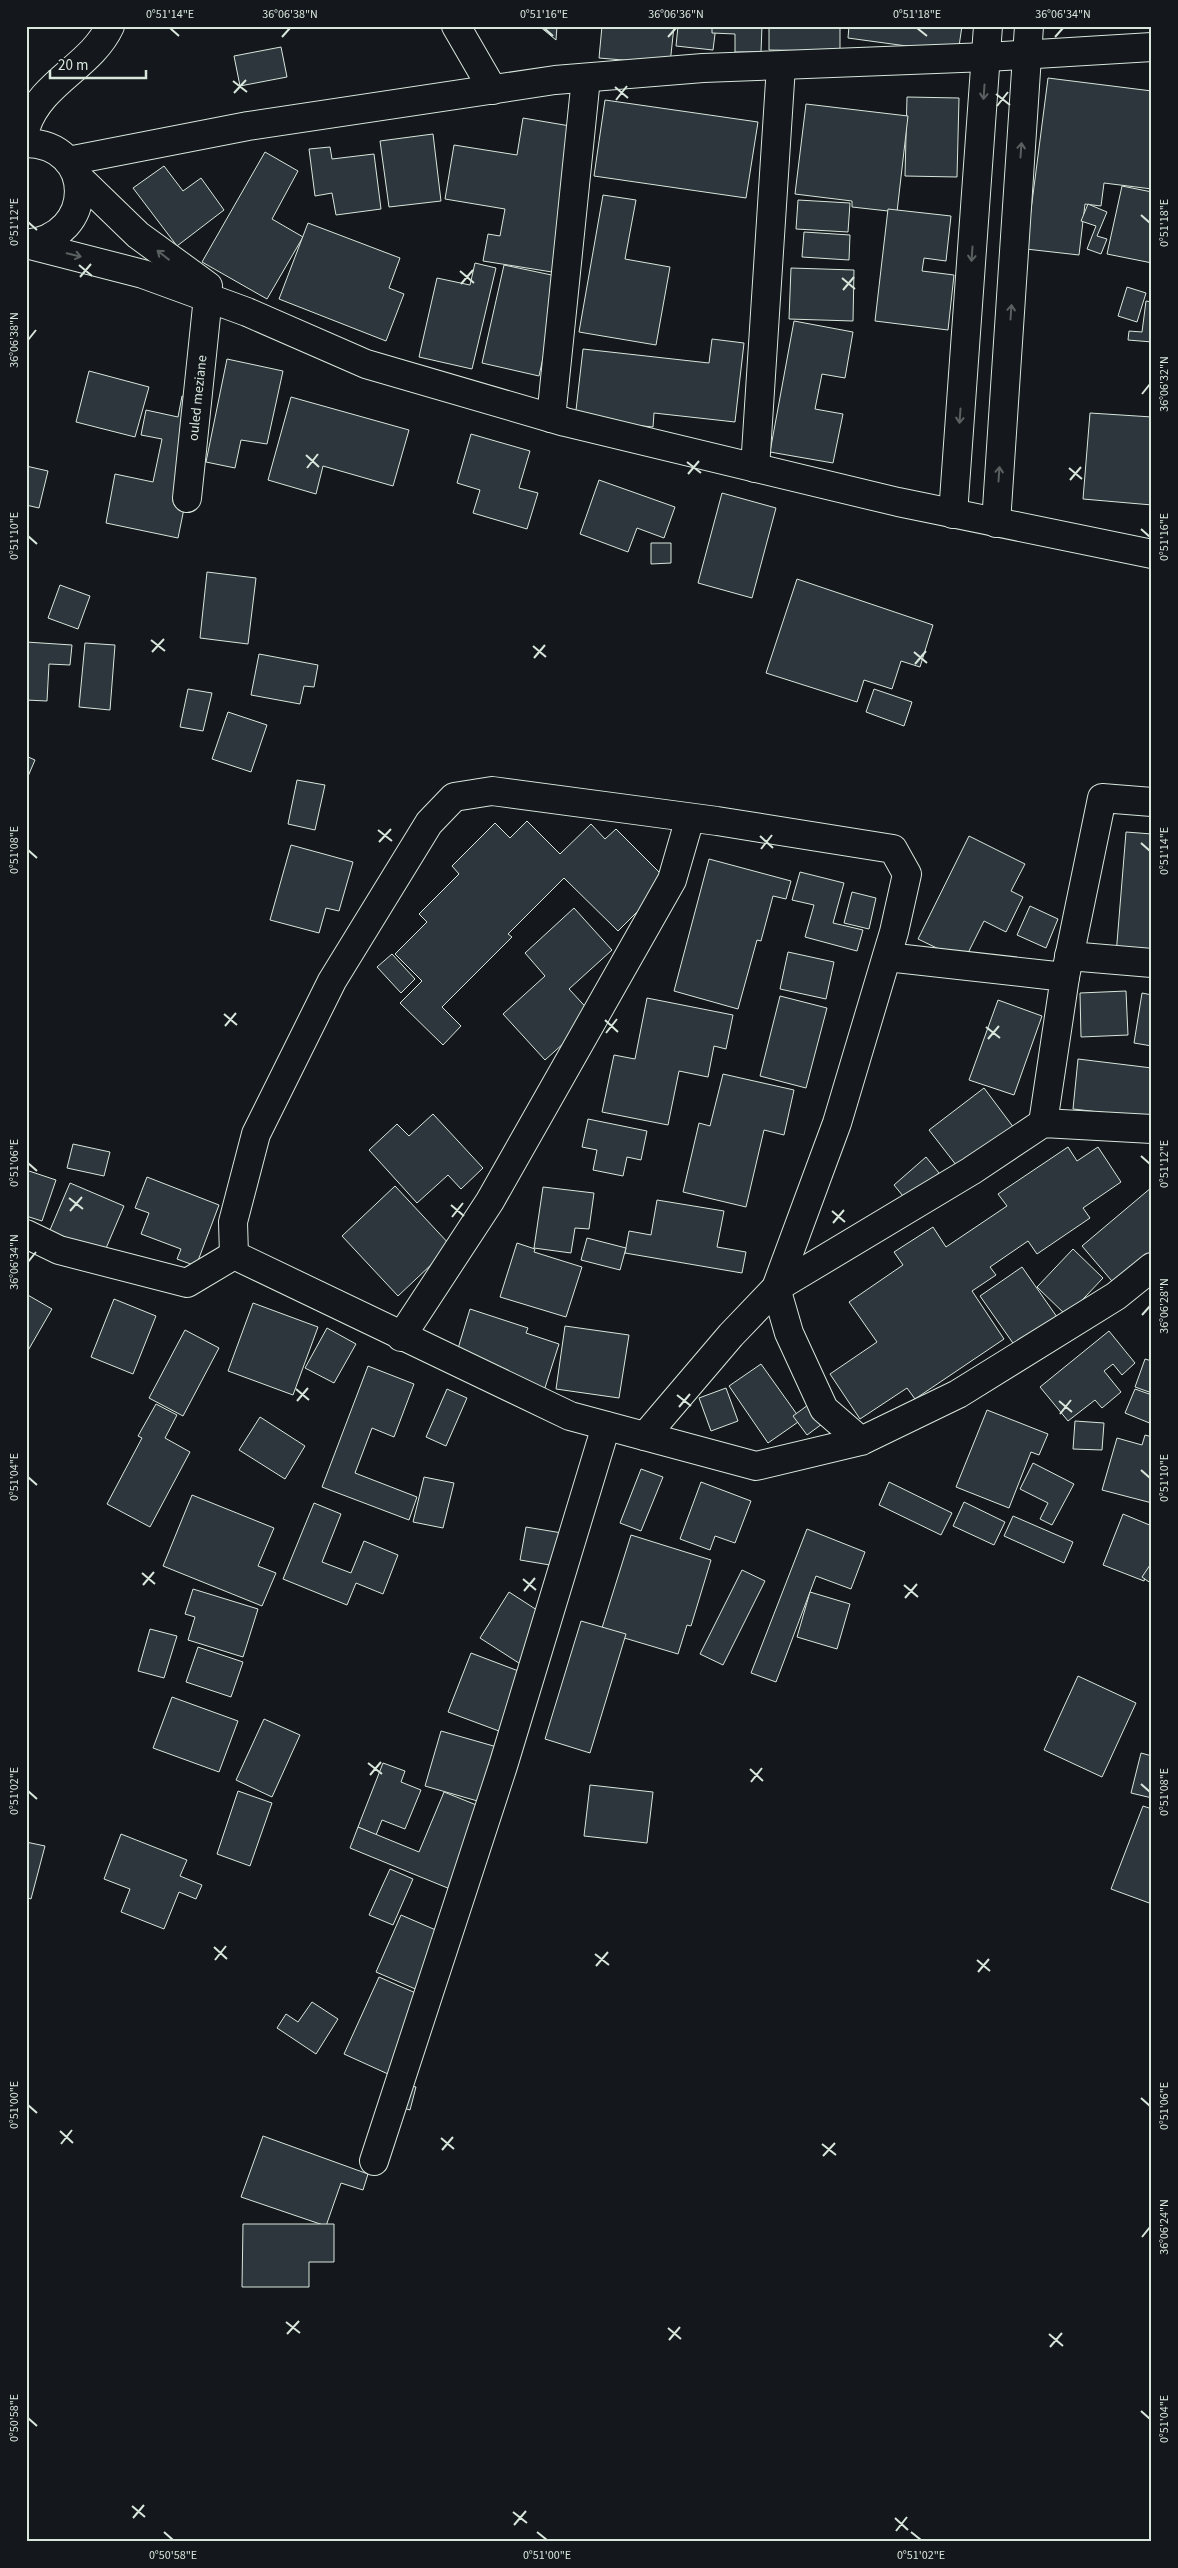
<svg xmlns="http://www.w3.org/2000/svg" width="1178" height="2568" font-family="'Source Sans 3',sans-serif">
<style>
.building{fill:#2c363c;stroke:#d8e6dc}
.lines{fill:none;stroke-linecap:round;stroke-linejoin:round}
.minor-casing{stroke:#d8e6dc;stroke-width:30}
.major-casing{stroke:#d8e6dc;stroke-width:30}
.minor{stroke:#14181c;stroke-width:28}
.major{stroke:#14181c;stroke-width:28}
.oneway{stroke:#59605f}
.ticks{fill:none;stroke:#d8e6dc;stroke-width:2}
.labels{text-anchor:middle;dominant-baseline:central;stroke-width:4;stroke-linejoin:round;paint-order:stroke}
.street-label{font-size:14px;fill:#d8e6dc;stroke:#14181c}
.neatline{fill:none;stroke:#d8e6dc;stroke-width:2}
.ticks-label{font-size:12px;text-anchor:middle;fill:#d8e6dc}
</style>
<rect width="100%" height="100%" fill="#14181c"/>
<!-- building -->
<g class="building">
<path d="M539 26H557L556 40Z"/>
<path d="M602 26H674L670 64 599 58Z"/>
<path d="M678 26H716L713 50 676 46Z"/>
<path d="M712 26H762L761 52H735V34L712 33Z"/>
<path d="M769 26H840V51L769 50Z"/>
<path d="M849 26H962L958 53 848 38Z"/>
<path d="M281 47 287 77 240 86 234 56Z"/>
<path d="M1048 78 1152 91V189L1104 183 1101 206 1085 204 1079 255 1026 249Z"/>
<path d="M907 97 959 98 957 177 905 176Z"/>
<path d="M605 100 758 122 746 198 594 176Z"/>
<path d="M806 104 908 116 897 212 852 207V201L795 194Z"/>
<path d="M523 118 576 127 552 272 483 261 488 234 500 236 505 209 445 199 454 145 517 155Z"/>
<path d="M433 134 441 201 389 207 380 141Z"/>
<path d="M330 147 332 159 374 154 381 209 336 215 332 193 315 196 309 149Z"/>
<path d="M265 152 298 171 272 219 303 237 267 299 202 262Z"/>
<path d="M164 166 183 191 201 178 224 210 177 246 133 188Z"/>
<path d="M1122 186 1152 192V263L1107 254Z"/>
<path d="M603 195 636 200 625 259 670 267 656 345 579 332Z"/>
<path d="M798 200 850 203 848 232 796 229Z"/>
<path d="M1088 204 1107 212 1097 236 1107 239 1101 254 1087 249 1096 226 1081 221Z"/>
<path d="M888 209 951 216 946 261 924 258 922 271 954 275 948 330 875 321Z"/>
<path d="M308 223 400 258 389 288 404 294 386 341 279 299Z"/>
<path d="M804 232 850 235 849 260 802 257Z"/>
<path d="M475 263 496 268 472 369 419 357 437 278 470 285Z"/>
<path d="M504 265 561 277 539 376 482 363Z"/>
<path d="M791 268 854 270 853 321 789 319Z"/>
<path d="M1127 287 1146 293 1137 322 1118 316Z"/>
<path d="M1146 301 1152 302V342L1128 340 1129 331 1142 332Z"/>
<path d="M794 321 853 332 845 378 822 374 815 409 843 414 833 463 770 452Z"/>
<path d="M712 339 744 343 735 422 654 413 653 427 575 419 583 349 709 363Z"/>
<path d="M227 359 283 371 267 444 241 440 235 468 206 462Z"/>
<path d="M89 371 149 387 135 437 76 422Z"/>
<path d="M182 396 206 401 178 538 106 523 115 474 153 482 162 439 141 435 146 410 178 417Z"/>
<path d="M291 397 409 430 393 486 323 466 316 494 268 480Z"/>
<path d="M1090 413 1152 417V505L1083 499Z"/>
<path d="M471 434 530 451 519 488 538 493 527 529 473 513 480 490 457 483Z"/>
<path d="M26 466 48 471 39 508 26 505Z"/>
<path d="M599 480 675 507 664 538 637 528 628 552 580 534Z"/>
<path d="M722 493 776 508 752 598 698 583Z"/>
<path d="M651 543H671V563L651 564Z"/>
<path d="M207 572 256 578 248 644 200 638Z"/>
<path d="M797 579 933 625 920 667 901 661 892 689 864 680 857 702 766 673Z"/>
<path d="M60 585 90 596 78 629 48 618Z"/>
<path d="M26 642 72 645 70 665 49 664 47 701 26 700Z"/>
<path d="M85 643 115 645 110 710 79 707Z"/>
<path d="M259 654 318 665 314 687 304 686 300 704 251 695Z"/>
<path d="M188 689 212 693 203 731 180 727Z"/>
<path d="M874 689 912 702 904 726 866 712Z"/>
<path d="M228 712 267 725 251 772 212 759Z"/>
<path d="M26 756 35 760 26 781Z"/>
<path d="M297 780 325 785 315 830 288 824Z"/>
<path d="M527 821 560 854 591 824 605 839 616 829 668 881 618 931 564 878 508 934 512 937 442 1007 461 1026 443 1045 400 1003 422 981 395 954 427 922 419 914 459 874 452 866 495 823 510 838Z"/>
<path d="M1126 832 1152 834V957L1116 955Z"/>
<path d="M969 836 1025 864 1011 891 1023 897 1006 932 984 921 964 961 918 939Z"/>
<path d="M291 845 353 862 339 911 326 908 319 933 270 920Z"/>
<path d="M709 859 791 881 786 899 773 896 761 941 757 940 738 1009 674 991Z"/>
<path d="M800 872 844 883 833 923 863 930 857 951 805 937 814 905 792 900Z"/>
<path d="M852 892 876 898 869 929 844 923Z"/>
<path d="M1030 906 1058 919 1046 948 1017 935Z"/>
<path d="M574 908 612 950 569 989 594 1016 545 1060 503 1014 545 976 525 953Z"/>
<path d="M788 952 834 962 826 999 780 989Z"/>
<path d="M392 954 415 979 401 993 377 967Z"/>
<path d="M1126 991 1128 1035 1081 1037 1080 993Z"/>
<path d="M1142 993 1152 995V1046L1134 1043Z"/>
<path d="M780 996 827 1008 806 1088 760 1076Z"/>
<path d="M647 998 733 1015 726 1049 714 1046 708 1077 679 1071 668 1125 602 1112 614 1055 635 1059Z"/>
<path d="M998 1000 1042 1016 1014 1095 969 1080Z"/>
<path d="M1078 1059 1152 1068V1118L1073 1109Z"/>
<path d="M723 1074 794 1090 784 1135 764 1130 746 1207 683 1192 699 1123 710 1126Z"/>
<path d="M984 1088 1014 1128 960 1170 929 1130Z"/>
<path d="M433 1114 483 1168 461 1189 448 1175 417 1203 369 1150 397 1124 409 1136Z"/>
<path d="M588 1119 647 1131 641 1160 627 1157 623 1176 593 1170 597 1150 582 1147Z"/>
<path d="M73 1144 110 1152 104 1176 67 1168Z"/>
<path d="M1068 1147 1077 1161 1098 1147 1121 1182 1083 1208 1090 1218 1037 1254 1028 1241 990 1267 996 1275 972 1291 1004 1339 915 1399 907 1388 860 1419 830 1374 877 1342 849 1302 903 1265 894 1252 933 1227 946 1247 1007 1206 998 1194Z"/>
<path d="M926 1157 939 1173 907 1201 894 1185Z"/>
<path d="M26 1170 56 1180 42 1221 26 1216Z"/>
<path d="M147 1177 219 1205 196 1266 177 1259 181 1249 141 1234 149 1213 135 1208Z"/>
<path d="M70 1183 124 1206 101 1260 47 1237Z"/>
<path d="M395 1186 451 1246 398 1296 342 1236Z"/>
<path d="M543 1187 594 1193 589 1229 575 1228 571 1253 534 1248Z"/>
<path d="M1152 1187V1257L1117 1287 1082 1246Z"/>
<path d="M657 1200 724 1211 717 1247 746 1252 742 1273 625 1253 629 1231 651 1235Z"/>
<path d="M587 1238 626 1248 620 1270 581 1260Z"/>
<path d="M517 1243 535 1249 534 1252 582 1267 566 1317 500 1297Z"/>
<path d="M1073 1249 1103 1278 1067 1316 1037 1287Z"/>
<path d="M1022 1267 1057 1317 1015 1346 980 1296Z"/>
<path d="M26 1294 52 1309 26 1354Z"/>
<path d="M114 1299 156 1316 133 1374 91 1357Z"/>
<path d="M253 1303 318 1327 293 1395 228 1371Z"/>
<path d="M470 1309 528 1328 526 1333 559 1344 543 1394 456 1355Z"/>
<path d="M565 1326 629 1335 619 1398 556 1389Z"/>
<path d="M327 1328 356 1344 334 1383 305 1368Z"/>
<path d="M185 1330 219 1348 183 1416 149 1398Z"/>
<path d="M1109 1331 1135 1363 1122 1375 1113 1364 1104 1371 1121 1392 1102 1408 1095 1400 1068 1421 1040 1387Z"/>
<path d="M1145 1359 1152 1361V1393L1135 1387Z"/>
<path d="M761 1364 801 1420 768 1443 729 1386Z"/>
<path d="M368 1366 414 1384 394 1437 372 1428 355 1473 417 1497 409 1520 322 1487Z"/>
<path d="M726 1388 738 1421 711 1431 699 1398Z"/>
<path d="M447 1389 467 1398 446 1446 426 1437Z"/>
<path d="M1135 1389 1152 1395V1424L1125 1413Z"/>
<path d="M156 1404 177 1415 165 1438 190 1452 150 1527 107 1504 142 1438 138 1436Z"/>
<path d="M808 1405 822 1424 807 1435 793 1416Z"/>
<path d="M987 1410 1048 1434 1039 1455 1031 1452 1009 1508 956 1487Z"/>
<path d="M260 1417 305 1446 285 1479 239 1450Z"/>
<path d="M1075 1421 1104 1423 1102 1450 1073 1449Z"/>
<path d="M1145 1435 1152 1437V1503L1102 1490 1117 1438 1142 1445Z"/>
<path d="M1033 1463 1074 1484 1052 1525 1040 1519 1048 1503 1020 1489Z"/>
<path d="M641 1469 663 1477 641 1531 620 1523Z"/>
<path d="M424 1477 454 1483 443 1528 413 1522Z"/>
<path d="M701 1482 751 1501 735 1543 715 1536 710 1550 680 1539Z"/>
<path d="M889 1482 952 1513 941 1535 879 1505Z"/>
<path d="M192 1495 274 1528 258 1566 276 1573 262 1606 163 1566Z"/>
<path d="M964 1502 1005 1522 994 1545 953 1526Z"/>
<path d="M314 1503 341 1514 322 1562 351 1573 364 1541 398 1555 383 1594 356 1583 347 1605 283 1579Z"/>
<path d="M1123 1514 1152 1526V1562L1144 1581 1103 1565Z"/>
<path d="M1013 1516 1073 1542 1064 1563 1004 1536Z"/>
<path d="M526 1527 562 1533 556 1566 520 1560Z"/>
<path d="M807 1529 865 1552 851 1589 816 1576 776 1682 751 1673Z"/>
<path d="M631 1535 711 1560 691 1626 687 1625 678 1654 601 1631Z"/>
<path d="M1152 1562V1584L1142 1577Z"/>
<path d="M742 1570 765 1581 723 1665 700 1654Z"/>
<path d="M193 1589 258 1609 243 1657 188 1640 195 1617 185 1614Z"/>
<path d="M509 1592 554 1621 525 1667 480 1638Z"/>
<path d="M810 1592 850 1604 837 1649 797 1637Z"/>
<path d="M581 1621 626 1634 590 1753 545 1739Z"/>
<path d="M150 1629 177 1636 164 1678 138 1671Z"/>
<path d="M198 1647 243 1662 231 1697 186 1682Z"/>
<path d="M471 1653 529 1675 507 1734 448 1712Z"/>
<path d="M1078 1676 1136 1703 1102 1777 1044 1750Z"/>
<path d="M172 1697 238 1721 219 1772 153 1748Z"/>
<path d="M264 1719 300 1735 272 1797 236 1780Z"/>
<path d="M441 1731 504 1749 488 1804 425 1786Z"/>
<path d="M1141 1753 1152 1756V1798L1131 1793Z"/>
<path d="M383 1763 405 1771 401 1782 421 1790 405 1829 382 1820 376 1835 358 1827Z"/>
<path d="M590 1785 653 1792 647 1843 584 1836Z"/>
<path d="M238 1791 272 1803 250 1866 217 1854Z"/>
<path d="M444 1792 489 1810 455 1891 350 1848 358 1827 419 1852Z"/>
<path d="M1143 1806 1152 1809V1904L1111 1889Z"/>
<path d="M121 1834 187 1860 180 1876 202 1885 196 1899 179 1892 164 1929 121 1912 130 1889 104 1879Z"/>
<path d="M26 1842 45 1846 31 1899 26 1897Z"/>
<path d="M390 1869 413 1879 393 1925 369 1915Z"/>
<path d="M401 1915 452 1937 427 1994 376 1972Z"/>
<path d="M379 1977 434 2001 399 2079 344 2054Z"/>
<path d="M312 2002 338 2019 316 2054 277 2028 286 2014 298 2022Z"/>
<path d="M396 2082 416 2087 410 2110 390 2104Z"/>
<path d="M263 2136 368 2174 363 2190 341 2183 326 2226 241 2197Z"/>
<path d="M243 2224H334V2262H309V2287H242Z"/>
</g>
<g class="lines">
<defs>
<g id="minor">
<path d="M456 26 493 90"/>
<path d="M26 127C41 82 91 67 110 26"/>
<path d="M68 161 248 126 555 80 703 68 987 57 1152 47"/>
<path d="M551 418 586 78"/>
<path d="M755 468 781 66"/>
<path d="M187 498 208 297"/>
<path d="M953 514 988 26"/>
<path d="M996 523 1029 26"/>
<path d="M1069 956 1152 963"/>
<path d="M887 957 1065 977 1043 1123"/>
<path d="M1065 977 1102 798 1152 802"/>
<path d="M26 1234 59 1250 187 1283 234 1255"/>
<path d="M401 1337 490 1201 672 880 690 818"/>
<path d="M645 1436 731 1335 776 1288 971 1171 1043 1123 1152 1129"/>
<path d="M861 1441 824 1409 789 1333 776 1288 837 1123 894 932 907 874 893 849 717 821 492 791 454 797 429 823 332 981 256 1134 233 1222 234 1255 570 1416 756 1466 861 1441 958 1394 1116 1296 1152 1267"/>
<path d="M374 2161 503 1766 606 1426"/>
</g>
<g id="major">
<path d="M26 143C96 144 97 237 26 244"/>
<path d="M77 176 138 235 208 286"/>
<path d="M26 244 143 274 247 312 366 364 565 422 898 502 1152 554"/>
</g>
</defs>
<!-- minor casing -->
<use href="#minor" class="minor-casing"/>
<!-- major casing -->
<use href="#major" class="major-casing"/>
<!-- minor -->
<use href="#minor" class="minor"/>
<!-- major -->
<use href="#major" class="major"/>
</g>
<!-- one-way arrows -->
<defs><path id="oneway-shaft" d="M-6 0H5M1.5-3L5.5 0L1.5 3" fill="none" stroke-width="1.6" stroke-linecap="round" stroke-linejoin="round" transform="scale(1.25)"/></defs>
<g class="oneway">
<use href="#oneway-shaft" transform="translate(984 92) rotate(94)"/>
<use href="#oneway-shaft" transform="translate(1021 150) rotate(-86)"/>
<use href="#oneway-shaft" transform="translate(972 254) rotate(94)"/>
<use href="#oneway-shaft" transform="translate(74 255) rotate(13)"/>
<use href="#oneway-shaft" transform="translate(163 255) rotate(-142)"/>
<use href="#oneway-shaft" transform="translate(1011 312) rotate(-86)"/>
<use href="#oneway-shaft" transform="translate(960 416) rotate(94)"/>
<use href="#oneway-shaft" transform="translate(999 474) rotate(-86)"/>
</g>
<!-- ticks -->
<path class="ticks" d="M170 28 179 36M544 28 553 36M917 28 927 36M282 37 290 28M668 37 676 28M1055 37 1063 28M233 81 247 92M615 87 628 98M234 93 246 80M996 94 1010 105M616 100 627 86M997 106 1008 92M1141 215 1150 223M28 222 37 230M79 265 92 276M460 271 474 283M80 277 91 264M842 278 855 289M461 284 473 270M843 290 854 277M28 340 36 330M1142 394 1150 384M306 455 319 467M687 462 701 473M307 468 318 454M1069 468 1082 479M688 474 699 461M1070 480 1081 467M1141 529 1150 537M28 536 37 544M151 640 165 651M533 646 546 657M152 652 164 639M914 652 927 663M534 658 545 645M915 664 926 651M378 830 392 841M760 836 773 848M379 842 391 829M1141 843 1150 851M761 849 772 835M28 850 37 858M224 1014 237 1025M605 1020 618 1032M225 1026 236 1013M986 1027 1000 1038M606 1033 617 1019M988 1039 999 1026M1141 1156 1150 1164M28 1163 37 1171M69 1198 83 1209M451 1205 464 1216M70 1211 82 1197M832 1211 845 1222M452 1217 463 1203M833 1223 844 1210M28 1262 36 1252M1142 1315 1150 1306M296 1389 309 1400M677 1395 691 1406M297 1401 308 1388M1059 1401 1072 1412M679 1407 690 1394M1060 1414 1071 1400M1141 1470 1150 1478M28 1477 37 1485M142 1573 155 1584M523 1579 536 1590M143 1585 154 1572M904 1585 918 1597M524 1591 535 1578M905 1598 917 1584M368 1763 382 1774M750 1769 763 1781M370 1775 381 1762M751 1782 762 1768M1141 1784 1150 1792M28 1791 37 1799M214 1947 227 1959M595 1954 609 1965M215 1960 226 1946M977 1960 990 1971M596 1966 608 1952M978 1972 989 1959M1141 2098 1150 2106M28 2105 37 2113M60 2131 73 2143M441 2138 454 2149M61 2144 72 2130M822 2144 836 2155M442 2150 453 2137M823 2156 835 2143M1142 2237 1150 2227M286 2322 300 2333M668 2328 681 2339M287 2334 299 2321M1049 2334 1063 2346M669 2340 680 2327M1050 2347 1062 2333M1141 2411 1150 2419M28 2418 37 2426M132 2506 145 2517M513 2512 527 2523M133 2518 144 2505M895 2518 908 2530M514 2525 526 2511M896 2531 907 2517M164 2532 173 2540M537 2532 547 2540M911 2532 921 2540"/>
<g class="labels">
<!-- street labels -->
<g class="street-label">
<text transform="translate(198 398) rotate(-84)">ouled meziane</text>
</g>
</g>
<!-- border -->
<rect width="1178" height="2568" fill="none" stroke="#14181c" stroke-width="55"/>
<!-- scale -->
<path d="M50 70v8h96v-8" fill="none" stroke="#d8e6dc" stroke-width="2.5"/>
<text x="58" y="70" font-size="15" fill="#d8e6dc" stroke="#14181c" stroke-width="4" paint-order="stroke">20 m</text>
<rect x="28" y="28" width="1122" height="2512" class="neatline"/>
<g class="ticks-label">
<text x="170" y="18">0°51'14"E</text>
<text x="290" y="18">36°06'38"N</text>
<text x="544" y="18">0°51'16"E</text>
<text x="676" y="18">36°06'36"N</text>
<text x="917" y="18">0°51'18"E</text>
<text x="1063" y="18">36°06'34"N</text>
<text transform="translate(14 222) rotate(-90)" y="4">0°51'12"E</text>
<text transform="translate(1164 223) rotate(-90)" y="4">0°51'18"E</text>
<text transform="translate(14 340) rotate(-90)" y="4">36°06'38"N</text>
<text transform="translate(1164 384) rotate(-90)" y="4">36°06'32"N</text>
<text transform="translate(14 536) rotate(-90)" y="4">0°51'10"E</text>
<text transform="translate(1164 537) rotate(-90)" y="4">0°51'16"E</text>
<text transform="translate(14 850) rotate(-90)" y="4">0°51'08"E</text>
<text transform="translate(1164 851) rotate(-90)" y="4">0°51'14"E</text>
<text transform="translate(14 1163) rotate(-90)" y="4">0°51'06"E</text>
<text transform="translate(1164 1164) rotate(-90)" y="4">0°51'12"E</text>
<text transform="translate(14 1262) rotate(-90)" y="4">36°06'34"N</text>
<text transform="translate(1164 1306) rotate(-90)" y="4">36°06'28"N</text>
<text transform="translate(14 1477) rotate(-90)" y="4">0°51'04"E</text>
<text transform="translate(1164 1478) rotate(-90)" y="4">0°51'10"E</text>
<text transform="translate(14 1791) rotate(-90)" y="4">0°51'02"E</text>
<text transform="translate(1164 1792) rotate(-90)" y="4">0°51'08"E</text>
<text transform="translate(14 2105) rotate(-90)" y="4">0°51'00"E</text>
<text transform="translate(1164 2106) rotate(-90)" y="4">0°51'06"E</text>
<text transform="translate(1164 2227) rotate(-90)" y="4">36°06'24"N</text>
<text transform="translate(14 2418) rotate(-90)" y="4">0°50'58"E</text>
<text transform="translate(1164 2419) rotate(-90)" y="4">0°51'04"E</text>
<text x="173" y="2559">0°50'58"E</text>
<text x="547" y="2559">0°51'00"E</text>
<text x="921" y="2559">0°51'02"E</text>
</g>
</svg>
